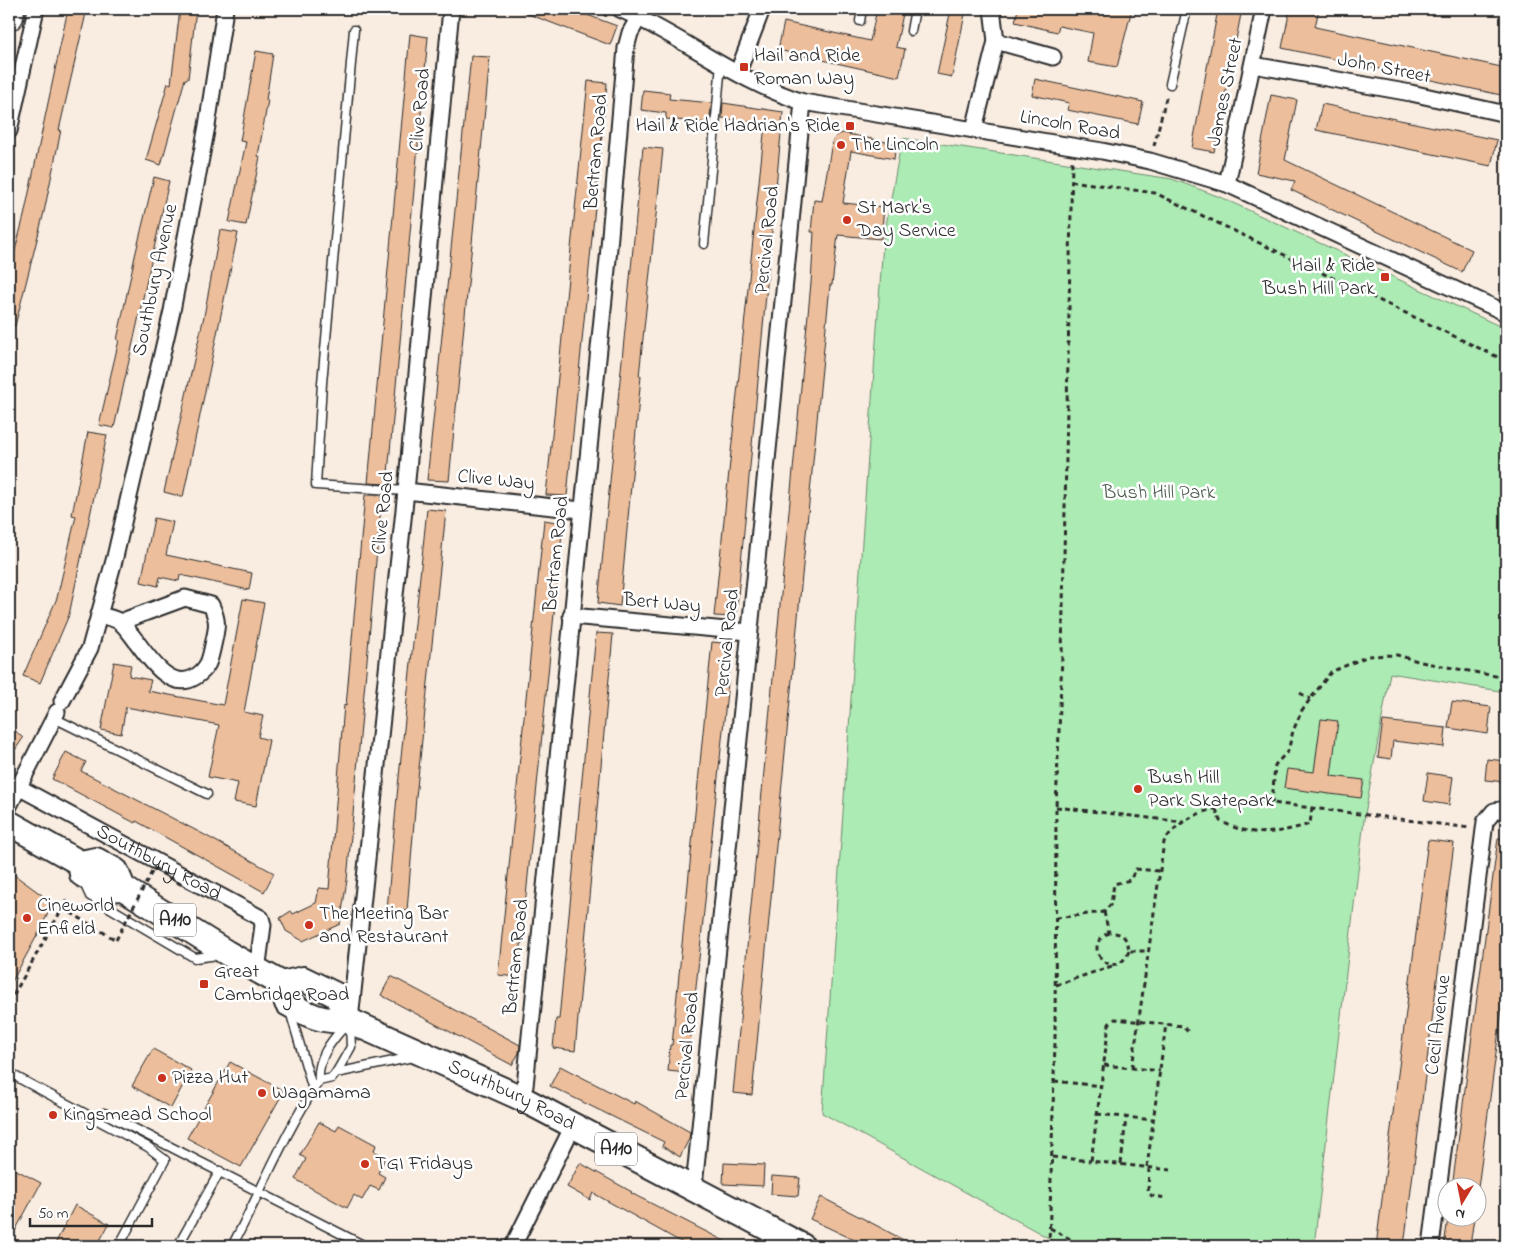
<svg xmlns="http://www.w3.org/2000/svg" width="1515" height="1255" font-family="'Indie Flower',sans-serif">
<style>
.green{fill:#acebb3;stroke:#6c8b6f}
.building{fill:#ecbe9b;stroke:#2b2b2b}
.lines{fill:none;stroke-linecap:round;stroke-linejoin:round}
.lane-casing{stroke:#2b2b2b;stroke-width:11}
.street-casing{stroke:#2b2b2b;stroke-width:19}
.primary-casing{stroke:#2b2b2b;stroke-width:28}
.highway-casing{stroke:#2b2b2b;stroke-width:31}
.path{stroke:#2b2b2b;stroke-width:3;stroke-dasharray:5 4;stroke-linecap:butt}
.lane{stroke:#fff;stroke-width:8}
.street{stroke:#fff;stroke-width:15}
.primary{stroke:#fff;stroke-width:24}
.highway{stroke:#fff;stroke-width:28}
.path-bridge{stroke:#2b2b2b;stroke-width:3;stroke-dasharray:5 4;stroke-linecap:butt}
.poi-dot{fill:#c8321e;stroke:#fff;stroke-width:2}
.labels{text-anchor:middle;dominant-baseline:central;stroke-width:5;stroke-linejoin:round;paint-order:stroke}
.shield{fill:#fff;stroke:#6b6b6b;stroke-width:1}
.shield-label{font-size:19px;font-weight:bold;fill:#2b2b2b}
.poi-label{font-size:20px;fill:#2b2b2b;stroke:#fff;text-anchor:start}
.street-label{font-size:20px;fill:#2b2b2b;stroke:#fff}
.park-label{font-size:20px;fill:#4b5b4d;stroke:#fff}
</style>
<rect width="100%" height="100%" fill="#f9ece1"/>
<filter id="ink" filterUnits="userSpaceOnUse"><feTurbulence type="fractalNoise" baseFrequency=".02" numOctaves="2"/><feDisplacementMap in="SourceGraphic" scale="10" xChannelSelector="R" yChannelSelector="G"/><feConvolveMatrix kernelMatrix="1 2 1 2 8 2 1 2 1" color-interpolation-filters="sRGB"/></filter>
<g filter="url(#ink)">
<!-- green -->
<path class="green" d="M902 138 1172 179 1220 197 1506 329V692L1390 673 1364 820 1314 1246H1063L822 1113 883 242Z"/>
<!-- building -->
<g class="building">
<path d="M68 9H87L59 130H61L44 212 15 326 9 325V273L24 216Z"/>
<path d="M180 9H196L188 79H185L161 165 146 160 168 83 171 84Z"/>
<path d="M515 9H571L617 26 610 45Z"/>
<path d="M877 9H904L896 47 905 49 899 77 778 50 784 22 870 41Z"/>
<path d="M951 9H966L952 77 937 74Z"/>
<path d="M1018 9H1132L1117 67 1088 62 1093 33 1059 26 1057 32 1015 22Z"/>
<path d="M1218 9H1242L1214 152 1192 148Z"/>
<path d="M1290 9H1319L1315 27 1506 68 1501 95 1282 48Z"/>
<path d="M410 34 428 37 387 484 368 483Z"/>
<path d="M256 51 273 54 266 100H268L258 156 260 157 246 225 229 222 246 142 240 141Z"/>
<path d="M471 56 490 57 449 481 427 480Z"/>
<path d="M1035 79 1143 102 1138 124 1067 110 1069 103 1032 95Z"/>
<path d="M588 81 607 83 567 496 546 495Z"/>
<path d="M643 90 670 93 669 99 712 103 709 123 666 119V113L641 110Z"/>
<path d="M1271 95 1297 100 1285 160 1472 250 1462 272 1291 190 1295 181 1256 173Z"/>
<path d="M723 103 783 112 736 617 714 616 765 124 722 118Z"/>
<path d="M1322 104 1497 140 1491 166 1316 130Z"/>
<path d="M843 133 896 144 894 159 851 151 843 203 884 207 881 239 838 235 832 285H830L752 1095 733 1093 811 283 814 232H811L814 200 822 201 832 142 837 135Z"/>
<path d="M643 147 663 149 639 376H641L620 606 598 603Z"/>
<path d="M154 177 169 181 114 428 99 425 119 340H117L135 256Z"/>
<path d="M220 230 238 233 183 497 164 492 204 316Z"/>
<path d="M88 432 107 435 69 615 40 683 23 676 57 598 76 516 72 515Z"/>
<path d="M365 495H382L347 880 340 924 303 941 286 931 280 918 291 911 293 914 316 903 319 888 329 889 344 705 346 706Z"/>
<path d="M427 509 446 511 416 797 407 911 387 910 397 796Z"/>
<path d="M154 518 173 522 166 555 252 573 249 590 180 575 179 581 160 577 158 586 141 582Z"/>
<path d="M544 520 563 523 518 977 498 975Z"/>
<path d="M243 599 264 603 244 712 263 716 258 737 269 740 256 806 234 802 238 783 208 777 219 725 126 707 121 734 101 730 114 662 131 665 129 676 151 680 148 691 223 705Z"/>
<path d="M596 633 613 634 575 1051 553 1048 556 1019H559Z"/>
<path d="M712 642 732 644 687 1073 668 1071 670 1045H672Z"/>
<path d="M1452 702 1491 707 1488 734 1448 728Z"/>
<path d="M1321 719 1338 721 1331 776 1364 780 1361 798 1284 788 1287 769 1314 772Z"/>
<path d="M1383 721 1446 728 1444 747 1393 741 1391 759 1378 757Z"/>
<path d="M9 725 23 738 9 759Z"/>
<path d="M66 752 86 762 81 771 201 833 274 873 264 892 136 821 135 823 52 779Z"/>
<path d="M1487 759 1506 761V782L1485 780Z"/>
<path d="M1428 773 1453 777 1449 805 1424 801Z"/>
<path d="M1498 838H1506V978L1478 1188H1452Z"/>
<path d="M1428 840 1454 843 1404 1246H1376Z"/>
<path d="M9 871 53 903 39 932 9 987Z"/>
<path d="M391 976 520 1045 519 1053 512 1065 381 995Z"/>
<path d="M153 1049 191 1070 171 1108 132 1086Z"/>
<path d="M230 1062 284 1091 241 1167 187 1138Z"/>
<path d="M560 1066 634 1104 635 1101 690 1132 689 1139 680 1157 662 1146 664 1142 550 1086Z"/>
<path d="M319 1122 336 1131 339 1125 376 1145 374 1151 386 1157 378 1173 385 1177 379 1190 370 1186 362 1200 354 1195 347 1208 295 1179 306 1159 300 1155Z"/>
<path d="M580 1163 632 1192 631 1193 734 1246H688L593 1193 590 1200 567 1187Z"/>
<path d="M724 1163 764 1165 763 1186 723 1184Z"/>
<path d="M9 1166 41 1183 9 1242Z"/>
<path d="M772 1176 800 1178 798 1196 771 1194Z"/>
<path d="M821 1197 866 1220 915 1246H867L810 1219Z"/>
<path d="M75 1205 109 1224 97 1246H54Z"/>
<path d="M1448 1218H1474L1470 1246H1444Z"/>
</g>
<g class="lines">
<defs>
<g id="lane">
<path d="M860 21 862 9"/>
<path d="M354 30 322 383 316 485 406 491"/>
<path d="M911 31 915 9"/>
<path d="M1170 84 1187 9"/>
<path d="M704 244 721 64"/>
<path d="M54 718 207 794"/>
<path d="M84 883 90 896 195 958 218 955"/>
<path d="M290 1011 313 1090"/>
<path d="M9 1073 148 1147 165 1160 119 1246"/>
<path d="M336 1073 351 1047 350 1025"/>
<path d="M319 1081 332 1078 336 1073 413 1057"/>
<path d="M104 1113 365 1246"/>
<path d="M178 1246 220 1171"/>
<path d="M232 1246C261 1192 284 1133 319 1081 317 1059 330 1042 345 1026"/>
</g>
<g id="street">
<path d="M620 9C682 36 738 82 803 102L1102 151 1150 161 1227 184 1506 313"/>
<path d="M996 41 1053 57"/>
<path d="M1253 65 1411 93 1506 114"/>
<path d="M738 72 762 9"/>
<path d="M974 129 996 41 992 9"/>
<path d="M9 131 36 9"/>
<path d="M1227 184 1264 9"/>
<path d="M406 491 581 510"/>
<path d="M99 615C105 617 116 618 121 623 138 637 164 696 195 677 208 669 210 660 213 645 217 627 219 622 211 605L185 598 120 622"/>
<path d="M571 616 749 632"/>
<path d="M62 701 90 648 115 557 172 311 207 126 225 9"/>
<path id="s1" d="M9 782 261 918 263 925 257 971"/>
<path d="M9 806 57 712"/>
<path d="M350 1020 406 491 451 9"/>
<path d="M519 1097 525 1086 608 259 626 48 630 33 639 17"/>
<path d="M690 1188 695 1177 803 102"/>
<path d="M513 1246 573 1126"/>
<path d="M1431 1246 1485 822 1494 811 1506 809"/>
</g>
<g id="primary">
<path d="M9 823 80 863 96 860 116 871 123 888"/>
<path d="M80 863 82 874 106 889 123 888 227 953 282 984 303 979 336 995 350 1021"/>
<path id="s2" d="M282 984 287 1003C312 1017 320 1021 350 1021L519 1097 802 1246"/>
</g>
<path id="highway" d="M9 16 10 9"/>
</defs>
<!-- lane casing -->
<use href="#lane" class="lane-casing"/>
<!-- street casing -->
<use href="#street" class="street-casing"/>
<!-- primary casing -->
<use href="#primary" class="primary-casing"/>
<!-- highway casing -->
<use href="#highway" class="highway-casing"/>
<!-- path -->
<g class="path">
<path d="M598 9 597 11 607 16"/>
<path d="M1154 146 1167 94"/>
<path d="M1071 181 1155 193 1506 361"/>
<path d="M1300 693 1310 699"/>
<path d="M1272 803 1275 765 1288 751 1293 731 1302 710 1331 672 1368 656 1397 655 1421 662 1506 678"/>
<path d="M1056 807 1183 822"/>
<path d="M1216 809 1220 821C1253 838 1275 834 1310 824L1312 808"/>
<path d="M63 908 116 940"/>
<path d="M1104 912 1109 933C1122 932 1128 938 1129 951H1148"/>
<path d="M1056 918 1104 912 1111 904 1114 884 1130 880 1136 869 1160 871"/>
<path d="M1109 933C1078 946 1115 985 1129 951"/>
<path d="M1056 985 1112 966"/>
<path d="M9 1003 67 900"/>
<path d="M1104 1065 1160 1071"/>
<path d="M1132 1068 1164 842C1185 807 1235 803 1272 803L1471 828"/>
<path d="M1054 1081 1101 1086"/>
<path d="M1097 1114 1153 1120"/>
<path d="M1052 1157 1091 1161"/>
<path d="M1121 1164 1126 1118"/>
<path d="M1147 1167 1166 1024"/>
<path d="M1149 1168 1148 1192 1152 1196 1167 1198"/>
<path d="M1171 1170 1091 1161 1109 1024 1115 1019 1183 1026 1188 1032"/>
<path d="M1050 1228 1083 1246"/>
<path d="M1049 1246 1055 1042 1056 807 1062 656 1072 161"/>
</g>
<!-- lane -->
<use href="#lane" class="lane"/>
<!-- street -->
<use href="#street" class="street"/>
<!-- primary -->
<use href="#primary" class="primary"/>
<!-- highway -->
<use href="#highway" class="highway"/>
<!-- path-bridge -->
<path class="path-bridge" d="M116 940 154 868 182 885"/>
</g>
</g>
<!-- markers -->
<g class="poi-dot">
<rect x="739" y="62" width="10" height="10" rx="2.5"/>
<rect x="845" y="121" width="10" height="10" rx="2.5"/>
<circle cx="841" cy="145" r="5"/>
<circle cx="847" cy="220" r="5"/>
<rect x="1380" y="272" width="10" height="10" rx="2.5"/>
<circle cx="1138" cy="789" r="5"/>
<circle cx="27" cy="918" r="5"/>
<circle cx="309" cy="925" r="5"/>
<rect x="199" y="979" width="10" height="10" rx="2.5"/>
<circle cx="162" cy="1078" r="5"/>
<circle cx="262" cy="1093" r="5"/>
<circle cx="53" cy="1115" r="5"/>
<circle cx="365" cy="1164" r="5"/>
</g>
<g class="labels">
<!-- shield labels -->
<g class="shield">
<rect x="154" y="903.5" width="42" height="33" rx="4"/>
<rect x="595" y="1132.5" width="42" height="33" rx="4"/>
</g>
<g class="shield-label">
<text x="175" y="920">A110</text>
<text x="616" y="1149">A110</text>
</g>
<!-- poi labels -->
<g class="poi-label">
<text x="754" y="56">Hail and Ride<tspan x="754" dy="23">Roman Way</tspan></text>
<text x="840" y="126" text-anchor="end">Hail &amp; Ride Hadrian's Ride</text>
<text x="851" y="145">The Lincoln</text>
<text x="857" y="208">St Mark's<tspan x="857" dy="23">Day Service</tspan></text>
<text x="1375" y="266" text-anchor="end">Hail &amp; Ride<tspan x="1375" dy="23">Bush Hill Park</tspan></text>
<text x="1148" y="778">Bush Hill<tspan x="1148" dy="23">Park Skatepark</tspan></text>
<text x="37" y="906">Cineworld<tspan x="37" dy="23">Enfield</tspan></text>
<text x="319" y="914">The Meeting Bar<tspan x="319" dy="23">and Restaurant</tspan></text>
<text x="214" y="972">Great<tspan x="214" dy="23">Cambridge Road</tspan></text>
<text x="172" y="1078">Pizza Hut</text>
<text x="272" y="1093">Wagamama</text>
<text x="63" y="1115">Kingsmead School</text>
<text x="375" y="1164">TGI Fridays</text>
</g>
<!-- street labels -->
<g class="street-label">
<text transform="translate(1384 69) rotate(11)">John Street</text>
<text transform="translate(1226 92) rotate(-78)">James Street</text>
<text transform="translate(421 110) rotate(-85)">Clive Road</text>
<text transform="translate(1070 126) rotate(10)">Lincoln Road</text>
<text transform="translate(597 152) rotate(-85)">Bertram Road</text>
<text transform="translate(768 240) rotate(-84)">Percival Road</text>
<text transform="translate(156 280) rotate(-78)">Southbury Avenue</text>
<text transform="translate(496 481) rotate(6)">Clive Way</text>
<text transform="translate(384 513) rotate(-84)">Clive Road</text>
<text transform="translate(557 554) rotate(-84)">Bertram Road</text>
<text transform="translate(662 604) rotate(5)">Bert Way</text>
<text transform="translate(728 643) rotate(-84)">Percival Road</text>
<text stroke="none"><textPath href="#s1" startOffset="170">Southbury Road</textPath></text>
<text transform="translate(517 957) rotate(-84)">Bertram Road</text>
<text transform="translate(1439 1025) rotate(-83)">Cecil Avenue</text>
<text transform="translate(688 1046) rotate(-84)">Percival Road</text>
<text stroke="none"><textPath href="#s2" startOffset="264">Southbury Road</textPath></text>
</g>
<!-- park labels -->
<g class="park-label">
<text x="1159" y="493">Bush Hill Park</text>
</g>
</g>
<!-- margin -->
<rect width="1515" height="1255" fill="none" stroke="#fff" stroke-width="30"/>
<rect x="15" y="15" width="1485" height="1225" fill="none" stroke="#2b2b2b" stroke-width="2" filter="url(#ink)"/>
<!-- north arrow -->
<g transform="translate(1462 1202) rotate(190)"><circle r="24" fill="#ffffff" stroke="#aaaaaa"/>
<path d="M0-4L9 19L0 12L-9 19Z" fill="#c8321e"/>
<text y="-8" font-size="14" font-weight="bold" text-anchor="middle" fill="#2b2b2b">N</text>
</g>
<!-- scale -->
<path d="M30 1218v8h122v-8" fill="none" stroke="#2b2b2b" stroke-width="2.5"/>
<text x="38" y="1218" font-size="15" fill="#2b2b2b" stroke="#ffffff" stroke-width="4" paint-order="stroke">50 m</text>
</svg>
